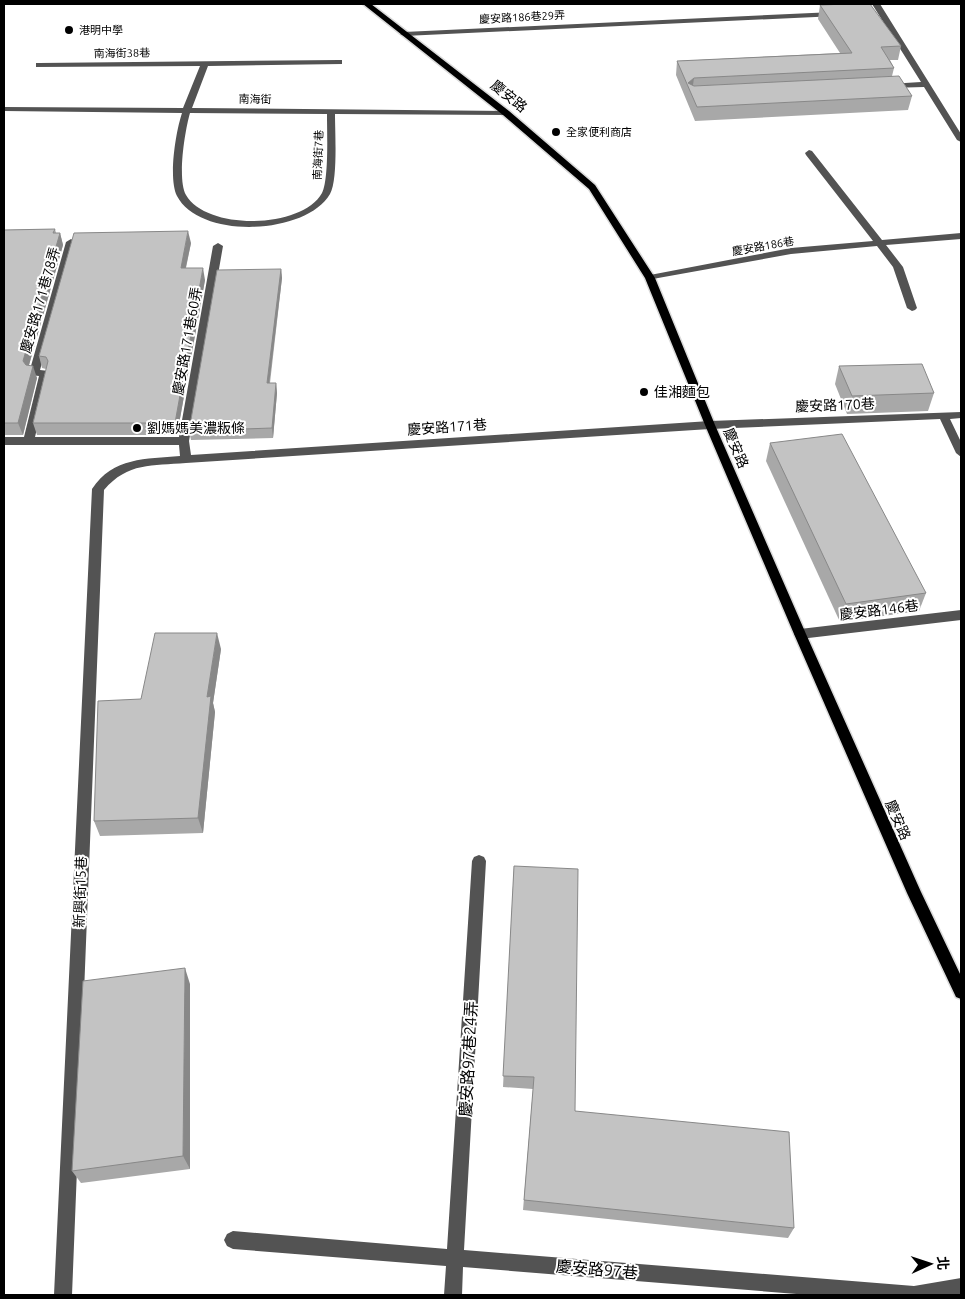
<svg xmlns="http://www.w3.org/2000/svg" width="965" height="1299" font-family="Ubuntu,'Noto Sans TC',sans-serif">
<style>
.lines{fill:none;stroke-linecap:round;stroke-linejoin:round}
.major-casing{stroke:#dbdbdb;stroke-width:3}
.minor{fill:#535353;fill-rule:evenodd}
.major{fill:#000;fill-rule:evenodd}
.wall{fill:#a8a8a8}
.shaded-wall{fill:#888}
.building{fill:#c3c3c3;stroke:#888}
.poi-dot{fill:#000;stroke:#fff;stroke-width:2}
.labels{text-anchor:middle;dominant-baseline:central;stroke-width:4;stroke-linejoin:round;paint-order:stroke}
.far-street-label{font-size:11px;fill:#000;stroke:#fff}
.far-poi-label{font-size:11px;fill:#000;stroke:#fff;text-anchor:start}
.street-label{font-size:14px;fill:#000;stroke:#fff}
.poi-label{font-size:14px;fill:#000;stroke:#fff;text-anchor:start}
.near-street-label{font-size:16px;fill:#000;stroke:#fff}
</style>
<rect width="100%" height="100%" fill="#fff"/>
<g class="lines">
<defs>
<path id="major" d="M363 4H371L509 111 595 185 655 278 715 425 806 634 921 892 961 976V999L956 997 907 893 794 634 705 425 645 278 589 189 503 115Z"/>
</defs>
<!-- major casing -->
<use href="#major" class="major-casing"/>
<!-- minor -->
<g class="minor">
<path d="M872 4H880L961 134V142L957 140 924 87 889 88 885 86 889 84 921 82Z"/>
<path d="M834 12H837V16L404 36 400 34 404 32Z"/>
<path d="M339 60H342V64L208 66 192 108 506 111 510 113 506 115 335 114C335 132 338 180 330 194 306 235 200 240 177 196 168 178 176 131 182 113L4 111V107L183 108 200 66 36 67V63H39ZM190 113 327 114C327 132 329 179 322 193 302 229 207 231 186 195 177 179 185 130 190 113Z"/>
<path d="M809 150 812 151 882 240 961 233V239L886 245 903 267 917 308 915 310 912 311 907 308 893 267 877 246 791 254 647 280V276L650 275 791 248 873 241 806 155 805 153Z"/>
<path d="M71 239 76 242 40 370 49 371 50 373 35 437H179L213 246 218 243 223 246 189 441 191 455 710 421 961 412V418L950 419 961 442V457L956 453 940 419 710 429 186 463C152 466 128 462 104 490L72 1295H54L92 489C113 457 146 459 180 456L179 445H4V437H24L39 376 30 375 29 373 66 242Z"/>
<path d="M961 610V620L800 639 796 637 794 634 796 631 800 629Z"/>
<path d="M479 855 484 857 486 861 464 1250 914 1286 961 1278V1295H809L463 1267 462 1295H444L446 1266 233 1249 227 1246 224 1240 227 1234 233 1231 447 1249 472 861 474 857Z"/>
</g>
<!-- major -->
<use href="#major" class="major"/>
</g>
<!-- wall -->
<g class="wall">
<path d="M820 5 901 46 898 60H890L894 68 892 76 912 96 908 110 695 121 676 75 677 61 840 53 818 19Z"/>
<path d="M55 229 56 233H60L63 245 29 365 37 378 23 435H4V230Z"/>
<path d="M191 243 186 268 205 280 177 435H37L33 423 46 369 42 368 39 356Z"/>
<path d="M281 269 282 278 270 383H276L277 393 273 438 191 440 189 431Z"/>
<path d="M839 366 934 393 928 411 847 414 835 384Z"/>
<path d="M770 443 926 593 919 611 840 622 766 461Z"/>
<path d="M221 649 213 703 215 712 203 833 100 836 94 821Z"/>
<path d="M514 866 575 1111 794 1228 788 1238 523 1210 533 1089 503 1087Z"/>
<path d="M190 984V1169L81 1183 72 1171Z"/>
</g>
<!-- shaded-wall -->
<g class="shaded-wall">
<path d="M694 78 692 92 688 83Z"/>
<path d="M188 231 191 243 183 280 181 268Z"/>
<path d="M60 233 63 245 27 372 23 361Z"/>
<path d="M203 268 205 280 177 435 175 423Z"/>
<path d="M281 269 282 278 268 393 267 383Z"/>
<path d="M33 366 37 378 23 435 18 423Z"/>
<path d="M276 383 277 393 273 438 272 428Z"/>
<path d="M217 633 221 649 213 703 215 712 203 833 198 818 207 697Z"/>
<path d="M185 968 190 984V1169L183 1156Z"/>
</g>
<!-- building -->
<g class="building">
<path d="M848 4H870L901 46 881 47 894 68 694 78 688 83 694 86 899 76 912 96 697 107 677 61 852 53 820 5Z"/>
<path d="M55 229 53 233H60L23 361 26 365 33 366 18 423H4V230Z"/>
<path d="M188 231 181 268H203L175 423H33L48 361 46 357 39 356 74 233Z"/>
<path d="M281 269 267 383H276L272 428 189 431 217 270Z"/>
<path d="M922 364 934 393 852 396 839 366Z"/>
<path d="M842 434 926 593 846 604 770 443Z"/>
<path d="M155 633H217L207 697 211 696 198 818 94 821 98 701 141 699Z"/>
<path d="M514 866 578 869 575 1111 789 1132 794 1228 524 1200 534 1077 503 1076Z"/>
<path d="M185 968 183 1156 72 1171 83 981Z"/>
</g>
<!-- markers -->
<g class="poi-dot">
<circle cx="69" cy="30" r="5"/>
<circle cx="556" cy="132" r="5"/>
<circle cx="644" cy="392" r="5"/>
<circle cx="137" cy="428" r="5"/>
</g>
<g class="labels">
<!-- far-street labels -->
<g class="far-street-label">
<text transform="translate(522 17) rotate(-3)">慶安路186巷29弄</text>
<text transform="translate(122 53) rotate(-1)">南海街38巷</text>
<text transform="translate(255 99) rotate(1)">南海街</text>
<text transform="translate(318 155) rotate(-88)">南海街7巷</text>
<text transform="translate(763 246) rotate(-10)">慶安路186巷</text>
</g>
<!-- far-poi labels -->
<g class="far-poi-label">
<text x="79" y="30">港明中學</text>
<text x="566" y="132">全家便利商店</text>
</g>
<!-- street labels -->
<g class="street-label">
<text transform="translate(509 96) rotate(39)">慶安路</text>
<text transform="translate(40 300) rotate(-74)">慶安路171巷78弄</text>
<text transform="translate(187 341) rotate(-80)">慶安路171巷60弄</text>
<text transform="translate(835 405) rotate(-2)">慶安路170巷</text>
<text transform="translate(447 427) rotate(-4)">慶安路171巷</text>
<text transform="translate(736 448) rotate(67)">慶安路</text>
<text transform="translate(879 610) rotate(-7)">慶安路146巷</text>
<text transform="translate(898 820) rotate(66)">慶安路</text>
<text transform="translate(80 892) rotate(-88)">新興街15巷</text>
</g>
<!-- poi labels -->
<g class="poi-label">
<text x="654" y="392">佳湘麵包</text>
<text x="147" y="428">劉媽媽美濃粄條</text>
</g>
<!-- near-street labels -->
<g class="near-street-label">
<text transform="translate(468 1059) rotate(-87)">慶安路97巷24弄</text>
<text transform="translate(597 1269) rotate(5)">慶安路97巷</text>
</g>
</g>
<!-- border -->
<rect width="965" height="1299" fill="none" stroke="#000000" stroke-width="10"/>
<!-- north arrow -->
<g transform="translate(930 1264) rotate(87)" stroke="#ffffff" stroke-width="4" paint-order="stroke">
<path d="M0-4L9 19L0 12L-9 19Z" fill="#000000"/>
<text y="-8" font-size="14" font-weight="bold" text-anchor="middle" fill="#000000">北</text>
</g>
</svg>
